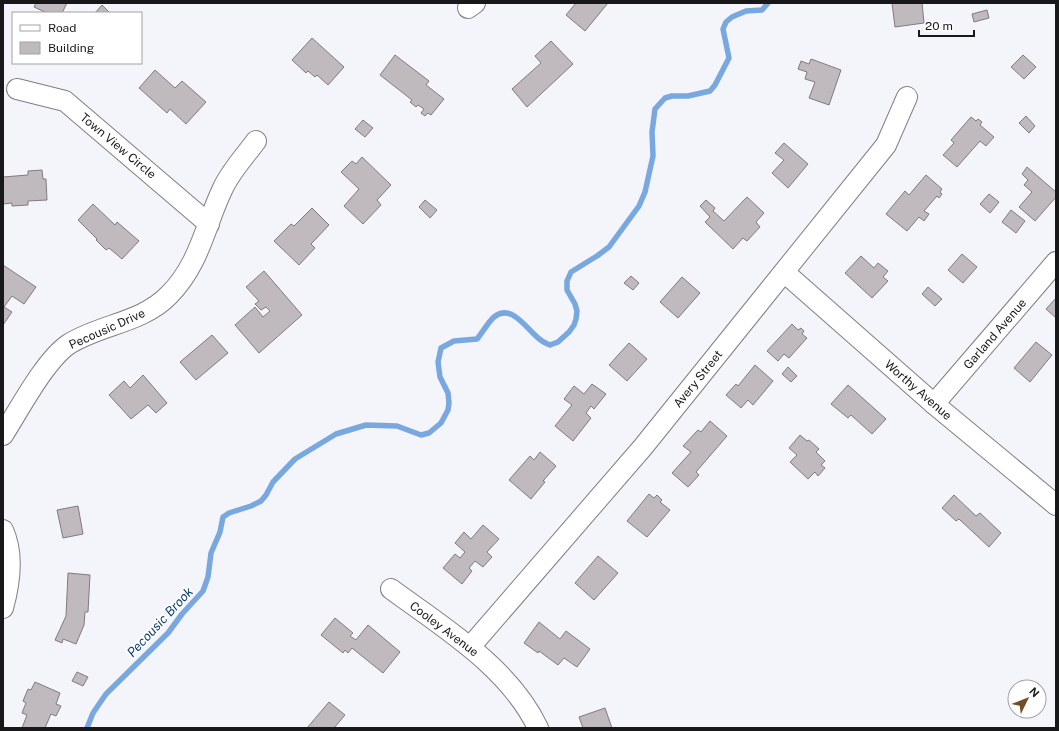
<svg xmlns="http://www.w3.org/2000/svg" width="1059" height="731" font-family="'Public Sans',sans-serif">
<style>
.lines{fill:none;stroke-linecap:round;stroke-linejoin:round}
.stream{stroke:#79a8e0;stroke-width:5.5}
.building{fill:#c0babf;stroke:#807b80}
.minor-casing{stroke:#7f7f85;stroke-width:22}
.minor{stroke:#fff;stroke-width:20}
.labels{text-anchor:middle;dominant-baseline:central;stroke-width:3.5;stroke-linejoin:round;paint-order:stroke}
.street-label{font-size:12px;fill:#18181a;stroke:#fff}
.water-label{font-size:13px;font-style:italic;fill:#0d3e71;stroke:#fff}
</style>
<rect width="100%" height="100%" fill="#f4f4fb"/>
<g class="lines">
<!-- stream -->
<path class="stream" d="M87 728 93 713 106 694 168 633 182 614 203 591 208 577 211 553 220 532 223 517 229 513 251 506 261 501 266 495 273 482 295 459 336 434 366 425 397 426 421 435 429 433 441 423 448 410 449 403 448 393 440 377 438 362 441 348 454 341 477 339C482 333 489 321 494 317 511 303 526 328 537 337 541 341 545 343 550 345L558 342 569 332 574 325 576 319 577 311 575 304 567 290V281L571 272 597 256 609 247 639 206 645 192 653 156 652 132 655 109 665 98 672 96H688L710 91 715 85 729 58 723 29 726 22 732 17 746 11 762 10 768 3"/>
</g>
<!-- building -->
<g class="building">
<path d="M36 3H67L62 13H47L34 7Z"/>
<path d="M576 3H608L585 31 566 15Z"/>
<path d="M892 3H922L924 23 895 27Z"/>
<path d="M102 5 110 13H95Z"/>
<path d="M987 10 989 18 974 22 972 14Z"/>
<path d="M312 38 344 67 328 85 317 75 315 77 308 71 306 73 292 60Z"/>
<path d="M551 41 573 64 527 107 512 89 541 63 535 56Z"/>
<path d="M395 55 429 81 426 85 444 99 431 115 428 113 425 116 421 113 424 109 418 105 416 107 410 102 412 100 380 75Z"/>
<path d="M1023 55 1036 67 1024 79 1011 67Z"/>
<path d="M811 59 841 70 829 105 809 98 815 82 805 79 807 72 798 69 801 61 809 64Z"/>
<path d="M155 70 175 88 182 81 206 102 186 124 170 109 167 113 139 88Z"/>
<path d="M1026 116 1035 126 1029 133 1019 123Z"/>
<path d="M971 117 976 121 978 119 982 122 980 125 994 137 986 146 980 141 957 167 943 155 954 143 951 140Z"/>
<path d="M363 120 373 128 365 137 355 129Z"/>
<path d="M784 143 808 164 788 188 772 173 784 160 775 153Z"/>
<path d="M362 157 391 185 377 200 381 205 363 224 344 206 359 189 341 172 352 161 356 164Z"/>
<path d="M1027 167 1056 192V197L1035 221 1019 207 1032 192 1024 185 1028 180 1022 174Z"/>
<path d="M42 170 43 179H46L47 200 28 201V205L12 206V203L3 204V177L28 175V171Z"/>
<path d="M926 175 942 189 940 192 942 194 939 198 937 196 924 211 929 214 924 221 919 217 907 231 886 214 905 191 909 195Z"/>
<path d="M989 194 999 202 990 213 980 204Z"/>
<path d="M747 197 764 213 756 222 760 227 747 241 743 238 733 249 705 222 710 217 700 206 706 200 715 208 713 211 724 221Z"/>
<path d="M425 200 437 210 430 218 419 207Z"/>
<path d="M93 204 115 225 117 222 139 241 122 259 109 248 106 250 96 240 97 239 78 220Z"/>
<path d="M312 208 329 225 311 244 315 248 299 265 274 241 291 224 294 226Z"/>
<path d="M1011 210 1025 221 1016 233 1002 222Z"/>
<path d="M962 254 977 267 963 283 948 270Z"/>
<path d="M861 256 874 268 878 263 888 271 883 277 888 281 872 298 845 273Z"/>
<path d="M3 265 36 287 24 304 12 296 4 307 12 312 3 325Z"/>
<path d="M264 271 302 315 259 353 235 325 255 307 263 317 270 311 266 307 261 310 255 304 259 301 246 287Z"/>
<path d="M631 276 639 283 633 290 624 283Z"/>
<path d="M682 277 700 293 678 318 660 302Z"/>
<path d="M928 287 942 299 935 306 922 294Z"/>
<path d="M1056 298V318L1046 309Z"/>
<path d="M792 324 798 330 801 328 804 331 802 334 807 338 789 358 784 354 778 361 767 351Z"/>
<path d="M212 335 228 353 196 380 180 362Z"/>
<path d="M1036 342 1052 355 1030 382 1014 368Z"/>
<path d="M629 343 647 359 627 381 609 365Z"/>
<path d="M755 365 773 381 753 405 748 400 741 408 726 395 736 384 738 386Z"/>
<path d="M788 367 797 376 791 382 782 374Z"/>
<path d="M143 375 167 403 156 413 148 405 131 419 109 395 124 381 130 388Z"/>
<path d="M592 384 606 394 594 409 591 406 586 413 591 418 573 441 555 426 572 405 564 399 574 386 584 394Z"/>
<path d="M848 385 886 419 872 434 851 415 848 418 831 404Z"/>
<path d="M710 421 727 436 696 472 699 475 688 487 672 473 691 452 683 446 698 430 701 432Z"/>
<path d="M800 435 807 441 809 440 819 449 816 452 825 461 821 465 825 468 818 476 815 472 808 479 790 462 797 455 789 448Z"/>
<path d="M540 452 556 466 543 481 545 482 531 499 509 480 530 456 534 460Z"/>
<path d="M649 494 654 498 657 495 662 500 660 502 670 510 647 537 627 521Z"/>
<path d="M954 495 976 516 980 513 1001 533 989 547 959 519 956 521 942 508Z"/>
<path d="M78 506 83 534 63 538 57 510Z"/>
<path d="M483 525 499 539 487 552 492 557 483 567 475 561 469 568 472 571 462 584 443 568 455 554 460 558 465 552 455 543 464 532 471 539Z"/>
<path d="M598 556 618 573 594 600 575 583Z"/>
<path d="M68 573 90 575 88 612H85L84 625 76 644 63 639 62 643 55 640 66 616Z"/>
<path d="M335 618 353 633 350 636 356 640 368 625 400 652 383 673 352 648 348 653 345 650 343 653 321 635Z"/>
<path d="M539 622 560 639 566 631 590 649 577 667 564 658 558 665 539 651 538 653 524 643Z"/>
<path d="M77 672 88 677 83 686 72 681Z"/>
<path d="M35 682 60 693 56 704 61 706 56 716 51 714 45 728H22L27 715 22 713 26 703 23 701 28 689 31 690Z"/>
<path d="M329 702 345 715 334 728H307Z"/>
<path d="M605 708 612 728H583L579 717Z"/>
</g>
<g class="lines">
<defs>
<g id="minor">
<path d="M468 8 475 3"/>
<path d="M17 89 65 101 209 224"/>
<path d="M784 272 934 404 1056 505"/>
<path d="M934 404 1056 262"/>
<path d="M3 435C19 410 45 360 69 344 101 324 142 323 169 295 200 264 205 225 223 188 231 171 245 156 256 141"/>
<path d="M3 530C14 554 10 583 3 608"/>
<path d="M391 589C444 628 509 667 538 728"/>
<path d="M470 647 643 447 886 145 907 97"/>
</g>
</defs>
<!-- minor casing -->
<use href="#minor" class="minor-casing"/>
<!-- minor -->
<use href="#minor" class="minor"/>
</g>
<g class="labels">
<!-- street labels -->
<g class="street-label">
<text transform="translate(118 146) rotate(40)">Town View Circle</text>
<text transform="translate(107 329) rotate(-24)">Pecousic Drive</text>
<text transform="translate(995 334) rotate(-49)">Garland Avenue</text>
<text transform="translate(698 379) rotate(-51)">Avery Street</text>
<text transform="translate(918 390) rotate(41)">Worthy Avenue</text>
<text transform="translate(444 629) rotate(37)">Cooley Avenue</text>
</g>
<!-- water labels -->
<g class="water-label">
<text transform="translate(160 622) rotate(-47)">Pecousic Brook</text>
</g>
</g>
<!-- border -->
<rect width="1059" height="731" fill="none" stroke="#18181a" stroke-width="8"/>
<!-- legend -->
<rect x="12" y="12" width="130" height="52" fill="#ffffff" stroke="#a3a3a3"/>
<rect x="20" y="25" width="20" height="6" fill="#ffffff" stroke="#a3a3a3"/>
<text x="48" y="32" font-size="12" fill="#18181a">Road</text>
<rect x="20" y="42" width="20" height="12" fill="#c0babf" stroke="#a3a3a3"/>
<text x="48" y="52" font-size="12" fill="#18181a">Building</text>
<!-- north arrow -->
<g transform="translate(1027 699) rotate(47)"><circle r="19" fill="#ffffff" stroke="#a3a3a3"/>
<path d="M0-3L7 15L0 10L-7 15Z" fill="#704e26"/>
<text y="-6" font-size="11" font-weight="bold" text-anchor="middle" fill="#18181a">N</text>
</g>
<!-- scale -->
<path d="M919 30v6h55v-6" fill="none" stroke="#18181a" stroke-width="2"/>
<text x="925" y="30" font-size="12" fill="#18181a" stroke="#ffffff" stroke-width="3" paint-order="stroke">20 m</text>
</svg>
